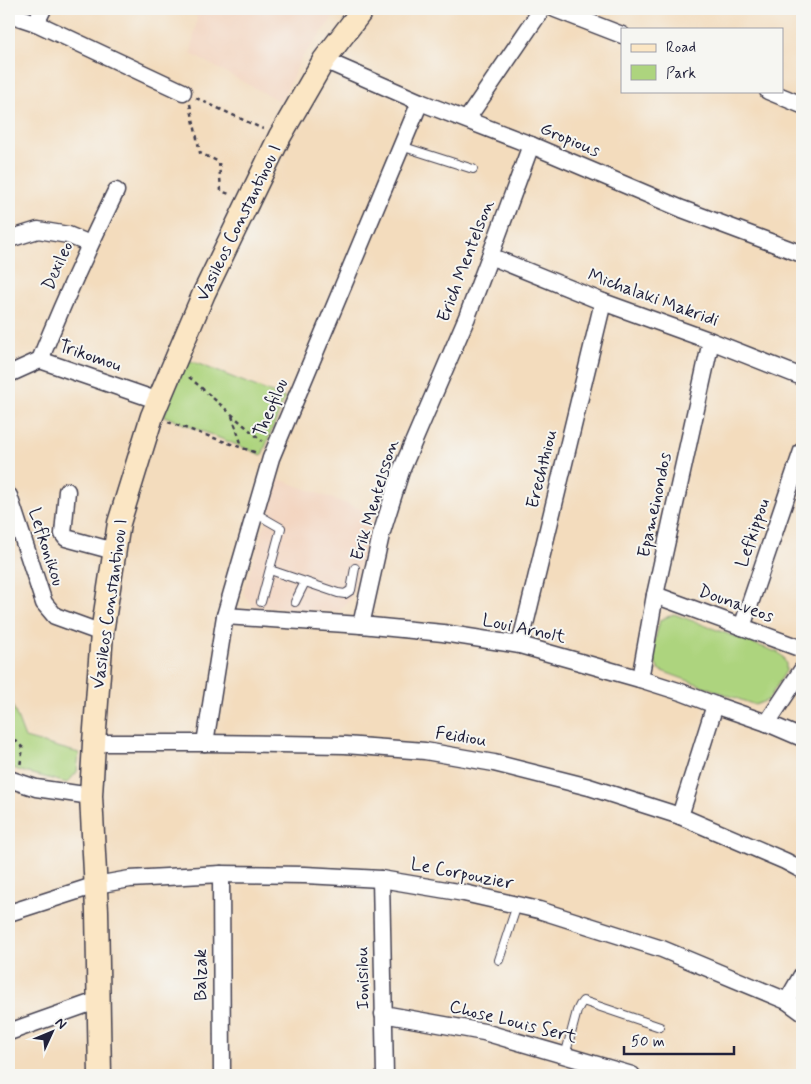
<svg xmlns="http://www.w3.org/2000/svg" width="811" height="1084" font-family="Mynerve,sans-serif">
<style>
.built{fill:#f3d4bf}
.green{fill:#add47e;stroke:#687b5c}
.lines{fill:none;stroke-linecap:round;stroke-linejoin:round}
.service-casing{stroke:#413e4e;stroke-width:10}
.minor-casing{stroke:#413e4e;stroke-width:19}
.secondary-casing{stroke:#413e4e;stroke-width:25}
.path{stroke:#413e4e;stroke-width:2.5;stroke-dasharray:4 4;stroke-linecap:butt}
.service{stroke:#fff;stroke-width:8}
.minor{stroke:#fff;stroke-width:16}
.secondary{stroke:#fbe6c4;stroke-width:22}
.labels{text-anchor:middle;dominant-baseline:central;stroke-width:4;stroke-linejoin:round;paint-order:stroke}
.street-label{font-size:18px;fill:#22223b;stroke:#f6f6f2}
</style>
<rect width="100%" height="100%" fill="#f6f6f2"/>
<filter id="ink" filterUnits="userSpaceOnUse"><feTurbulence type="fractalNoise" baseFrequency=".02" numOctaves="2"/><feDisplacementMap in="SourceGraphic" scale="10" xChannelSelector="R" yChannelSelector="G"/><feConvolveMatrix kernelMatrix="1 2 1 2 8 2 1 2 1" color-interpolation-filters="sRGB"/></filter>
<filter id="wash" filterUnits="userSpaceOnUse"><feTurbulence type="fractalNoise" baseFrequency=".0096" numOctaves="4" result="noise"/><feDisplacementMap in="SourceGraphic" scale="20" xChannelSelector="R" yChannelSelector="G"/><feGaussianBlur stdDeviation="1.12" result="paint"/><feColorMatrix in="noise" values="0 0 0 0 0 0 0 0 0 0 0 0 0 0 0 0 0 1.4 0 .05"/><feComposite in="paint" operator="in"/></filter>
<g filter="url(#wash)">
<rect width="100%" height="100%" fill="#f3dcbd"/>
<!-- built -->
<g class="built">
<path d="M189 9H340L301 59 281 102 191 54 197 17Z"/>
<path d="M279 479 375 514 350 600 338 612 252 606 243 593Z"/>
</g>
<!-- green -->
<g class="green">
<path d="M186 359 285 398 262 455 164 416Z"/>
<path d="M674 614 779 653 783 657 786 664V671L768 700 755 705 659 670 651 656 660 620Z"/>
<path d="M9 696 25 738 79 753 77 772 67 783 21 771 9 766Z"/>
</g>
</g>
<g filter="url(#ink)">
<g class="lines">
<defs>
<g id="service">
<path d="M401 146 473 169"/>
<path d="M255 513 281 528 261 602"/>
<path d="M270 570 338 593 345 594 351 590 355 568"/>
<path d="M295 602 305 582"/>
<path d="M499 960 517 905"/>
<path d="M565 1056 577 1011 580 1005 583 1001 660 1027"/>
</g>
<g id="minor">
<path d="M555 9 622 35"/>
<path d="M9 14 36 23 183 92"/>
<path d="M36 23 43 9"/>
<path d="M324 60 420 102 531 145 682 209 802 254"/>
<path d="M768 91 802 105"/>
<path d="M467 119 542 9"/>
<path d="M9 239 38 230 68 235 90 244"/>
<path d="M490 256 603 302 711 341 802 377"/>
<path d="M40 360C63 302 89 246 116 191"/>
<path d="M9 374 40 360 159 401"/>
<path d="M67 491 63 534 66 538 114 551"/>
<path d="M9 496 44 603 55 616 102 633"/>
<path d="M655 595 802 649"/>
<path d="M225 616 361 625 443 633 520 645 640 679 681 692 715 705 767 723 802 738"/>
<path d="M361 625 381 535 401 471 467 317 490 256 531 145"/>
<path d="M742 627 802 451"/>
<path d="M520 645 603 302"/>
<path d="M640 679 655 595 711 341"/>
<path d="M767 723 802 670"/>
<path d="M94 743H205L345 745 425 751 494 763 589 787 680 816 785 861 802 870"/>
<path d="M205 743 225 616 271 458 420 102"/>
<path d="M9 779 36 788 91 796"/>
<path d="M680 816 715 705"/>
<path d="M221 874 222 1075"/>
<path d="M381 879 385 1075"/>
<path d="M9 913 96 885 130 879 221 874 305 875 381 879 464 893 539 910 662 949 787 1001 802 1012"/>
<path d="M787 1001 802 975"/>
<path d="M383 1014 484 1032 632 1075"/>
<path d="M9 1032 99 1000"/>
</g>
<path id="secondary" d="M100 1075 97 911 91 796 94 743 102 633 119 523 152 416 204 293 280 136 324 60 363 9"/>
</defs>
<!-- service casing -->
<use href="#service" class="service-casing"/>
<!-- minor casing -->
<use href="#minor" class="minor-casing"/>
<!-- secondary casing -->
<use href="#secondary" class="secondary-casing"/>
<!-- path -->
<g class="path">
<path d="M196 98 263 129"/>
<path d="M190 104 200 153 219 162 221 191 232 195"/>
<path d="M189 377 262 441"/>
<path d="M232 416 242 446"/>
<path d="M168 422 257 453"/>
<path d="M9 734 23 748 20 766"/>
</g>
<!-- service -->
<use href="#service" class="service"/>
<!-- minor -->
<use href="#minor" class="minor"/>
<!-- secondary -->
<use href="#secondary" class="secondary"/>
</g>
</g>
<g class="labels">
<!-- street labels -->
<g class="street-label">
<text transform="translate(570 140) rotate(23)">Gropious</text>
<text transform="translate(239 223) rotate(-64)">Vasileos Constantinou I</text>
<text transform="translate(466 261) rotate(-69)">Erich Mentelson</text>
<text transform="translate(58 266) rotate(-66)">Dexileo</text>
<text transform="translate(653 298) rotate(20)">Michalaki Makridi</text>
<text transform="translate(90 356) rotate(19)">Trikomou</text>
<text transform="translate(271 408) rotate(-67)">Theofilou</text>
<text transform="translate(542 469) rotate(-76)">Erechthiou</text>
<text transform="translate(375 500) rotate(-73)">Erik Mentelsson</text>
<text transform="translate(655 505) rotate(-78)">Epameinondos</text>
<text transform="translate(753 533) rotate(-71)">Lefkippou</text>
<text transform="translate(46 547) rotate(72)">Lefkonikou</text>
<text transform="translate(110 604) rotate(-82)">Vasileos Constantinou I</text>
<text transform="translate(736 604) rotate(20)">Dounaveos</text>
<text transform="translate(524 629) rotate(12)">Loui Arnolt</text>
<text transform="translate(461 737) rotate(9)">Feidiou</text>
<text transform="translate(462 874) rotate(11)">Le Corpouzier</text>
<text transform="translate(201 975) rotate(-90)">Balzak</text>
<text transform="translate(363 978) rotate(-91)">Ionisilou</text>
<text transform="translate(513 1022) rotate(14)">Chose Louis Sert</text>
</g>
</g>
<!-- margin -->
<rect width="811" height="1084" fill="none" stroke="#f6f6f2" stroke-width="30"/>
<!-- legend -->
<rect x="621" y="28" width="162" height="65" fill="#f6f6f2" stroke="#a1a1a9"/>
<rect x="631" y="44" width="25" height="8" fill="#fbe6c4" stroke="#a1a1a9"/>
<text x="666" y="52" font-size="15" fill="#22223b">Road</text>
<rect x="631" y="65" width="25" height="15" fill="#add47e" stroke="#a1a1a9"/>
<text x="666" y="78" font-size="15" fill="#22223b">Park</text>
<!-- north arrow -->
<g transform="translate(52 1032) rotate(46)" stroke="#f6f6f2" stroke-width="4" paint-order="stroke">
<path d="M0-4L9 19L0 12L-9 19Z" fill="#22223b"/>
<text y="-8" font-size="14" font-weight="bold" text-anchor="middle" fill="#22223b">N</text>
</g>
<!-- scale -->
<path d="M624 1046v8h110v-8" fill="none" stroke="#22223b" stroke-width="2.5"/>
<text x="631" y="1046" font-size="15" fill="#22223b" stroke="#f6f6f2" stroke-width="4" paint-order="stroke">50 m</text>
</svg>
